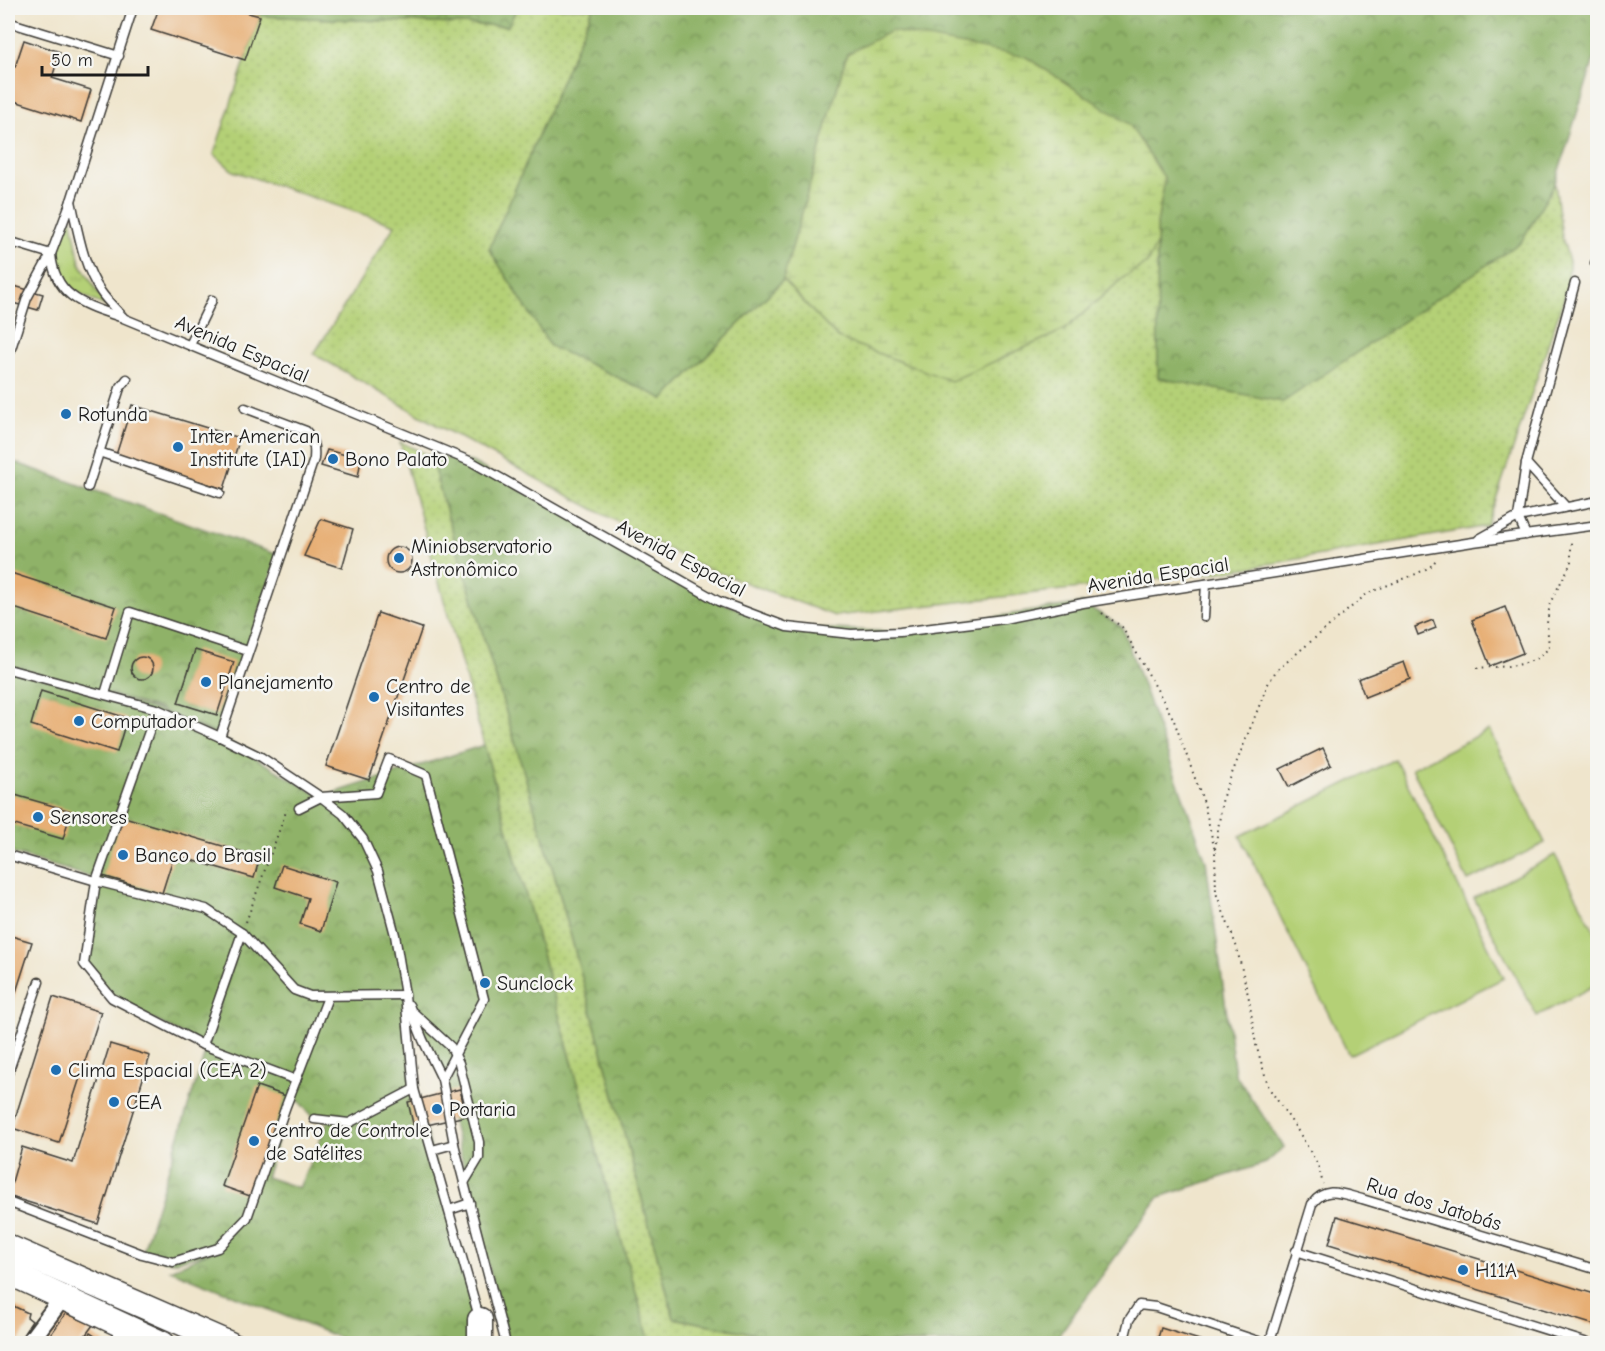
<svg xmlns="http://www.w3.org/2000/svg" width="1605" height="1351" font-family="'Comic Neue',sans-serif">
<style>
.grass{fill:url(#grass-dots);stroke:#687649;stroke-width:1.5}
.forest{fill:url(#forest-crowns);stroke:#566742;stroke-width:1.5;fill-rule:evenodd}
.wetland{fill:url(#wetland-marsh);stroke:#687649;stroke-width:1.5}
.park{fill:url(#park-tufts);stroke:#687649;stroke-width:1.5}
.pitch{fill:#b4d076;stroke:#687649;stroke-width:1.5}
.building{fill:#e7af75}
.lines{fill:none;stroke-linecap:round;stroke-linejoin:round}
.lane-casing{stroke:#3c3a36;stroke-width:11}
.street-casing{stroke:#3c3a36;stroke-width:20}
.secondary-casing{stroke:#3c3a36;stroke-width:27}
.path{stroke:#3c3a36;stroke-width:2;stroke-dasharray:1.5 4.5;stroke-linecap:butt}
.lane{stroke:#fff;stroke-width:8}
.street{stroke:#fff;stroke-width:16}
.secondary{stroke:#fff;stroke-width:24}
.poi-dot{fill:#1f6fb2;stroke:#f6f6f2;stroke-width:2}
.labels{text-anchor:middle;dominant-baseline:central;stroke-width:5;stroke-linejoin:round;paint-order:stroke}
.street-label{font-size:20px;fill:#1c1c1c;stroke:#f6f6f2}
.poi-label{font-size:20px;fill:#1c1c1c;stroke:#f6f6f2;text-anchor:start}
</style>
<defs>
<pattern id="grass-dots" width="8" height="8" patternUnits="userSpaceOnUse" patternTransform="scale(1.5)"><rect width="8" height="8" fill="#b4d076"/><path d="M2 2h.1M6 6h.1" fill="none" stroke="#9ab266" stroke-width="1.8" stroke-linecap="round"/></pattern>
<pattern id="forest-crowns" width="20" height="18" patternUnits="userSpaceOnUse" patternTransform="scale(1.5)"><rect width="20" height="18" fill="#8fb267"/><path d="M2 6a3 3 0 1 1 6 0M12 15a3 3 0 1 1 6 0" fill="none" stroke="#749054"/></pattern>
<pattern id="wetland-marsh" width="20" height="14" patternUnits="userSpaceOnUse" patternTransform="scale(1.5)"><rect width="20" height="14" fill="#b4d076"/><path d="M1 5h8M5 5V1M11 12h8M15 12V8" fill="none" stroke="#9ab266"/></pattern>
<pattern id="park-tufts" width="24" height="20" patternUnits="userSpaceOnUse" patternTransform="scale(1.5)"><rect width="24" height="20" fill="#b4d076"/><path d="M3 7l-1-3M5 7V3M7 7l1-3M15 17l-1-3M17 17v-4M19 17l1-3" fill="none" stroke="#9ab266"/></pattern>
</defs>
<rect width="100%" height="100%" fill="#f6f6f2"/>
<filter id="ink" filterUnits="userSpaceOnUse"><feTurbulence type="fractalNoise" baseFrequency=".0167" numOctaves="2"/><feDisplacementMap in="SourceGraphic" scale="12" xChannelSelector="R" yChannelSelector="G"/><feConvolveMatrix kernelMatrix="1 2 1 2 8 2 1 2 1" color-interpolation-filters="sRGB"/></filter>
<filter id="wash" filterUnits="userSpaceOnUse"><feTurbulence type="fractalNoise" baseFrequency=".008" numOctaves="4" result="noise"/><feDisplacementMap in="SourceGraphic" scale="24" xChannelSelector="R" yChannelSelector="G"/><feGaussianBlur stdDeviation="1.35" result="paint"/><feColorMatrix in="noise" values="0 0 0 0 0 0 0 0 0 0 0 0 0 0 0 0 0 1.4 0 .05"/><feComposite in="paint" operator="in"/></filter>
<g filter="url(#wash)">
<rect width="100%" height="100%" fill="#efe5cc"/>
<!-- grass -->
<g class="grass">
<path d="M517 8H593L489 250 663 399 783 280 838 338 1064 330 1124 277 1147 263 1157 243 1159 378 1521 242 1555 183 1562 237 1569 261 1568 286 1487 526 1229 571 835 616 696 564 433 423 314 354 395 225 233 171 214 154 260 16 508 26Z"/>
<path d="M400 442 430 456 555 877 674 1318 803 1343H650Z"/>
</g>
<!-- forest -->
<g class="forest">
<path d="M250 8H517L508 26 260 16 248 13Z"/>
<path d="M593 8H1597V50L1555 183 1521 242 1283 402 1158 378 1157 223 1165 179 847 54 783 280 664 399 550 346 489 249Z"/>
<path d="M430 456 472 462 718 601 786 627 900 632 1083 603 1122 627 1206 861 1235 1074 1284 1147 1266 1163 1159 1197 1053 1343H803L674 1318 555 877Z"/>
<path d="M8 460 278 555 219 735 156 708 8 665Z"/>
<path d="M8 668 156 710 220 737 321 797 484 745 650 1343 508 1344 442 1079 406 997 414 1089 479 1319 468 1343H352L170 1270 212 1251 173 1262 142 1254 235 957 203 1045 112 998 84 964 94 878 8 852ZM293 1094 314 1119 328 1121 299 1188 266 1177Z"/>
</g>
<!-- wetland -->
<path class="wetland" d="M891 31 1026 57 1129 124 1165 179 1157 223V243L1147 263 1124 277 1064 330 951 381 838 338 783 280 847 54Z"/>
<!-- park -->
<path class="park" d="M71 216 80 263 106 306C88 299 57 284 56 261 56 246 65 230 71 216Z"/>
<!-- pitch -->
<g class="pitch">
<path d="M1489 730 1545 843 1468 881 1412 768Z"/>
<path d="M1395 759 1504 978 1349 1055 1240 836Z"/>
<path d="M1555 855 1597 936V984L1537 1016 1474 898Z"/>
</g>
<g id="blocks">
<!-- building -->
<g class="building">
<path d="M159 8H250L248 13 260 16 245 60 151 30Z"/>
<path d="M24 40 60 52 52 78 91 90 81 122 8 99V65L15 67Z"/>
<path d="M14 286 43 294 38 310 9 302Z"/>
<path d="M132 405 240 438 224 489 116 455Z"/>
<path d="M327 450 361 459 358 477 321 466Z"/>
<path d="M321 519 353 529 342 568 304 556Z"/>
<circle cx="399" cy="560" r="13"/>
<path d="M8 572 116 607 106 638 8 606Z"/>
<path d="M1505 607 1523 653 1490 666 1472 620Z"/>
<path d="M378 613 422 628 369 780 326 766Z"/>
<path d="M1433 620 1436 628 1418 635 1415 627Z"/>
<path d="M195 650 234 662 217 715 178 703Z"/>
<circle cx="142" cy="668" r="11"/>
<path d="M1404 662 1410 679 1365 697 1358 679Z"/>
<path d="M41 691 127 718 117 752 31 725Z"/>
<path d="M1323 748 1331 765 1289 787 1280 769Z"/>
<path d="M8 793 71 811 63 839 8 823Z"/>
<path d="M121 816 260 857 254 878 174 855 162 893 103 876Z"/>
<path d="M282 865 336 882 321 931 300 924 308 898 275 887Z"/>
<path d="M8 935 32 942 8 1017Z"/>
<path d="M53 997 101 1012 59 1143 12 1128Z"/>
<path d="M110 1044 150 1056 98 1224 8 1196 22 1147 73 1163Z"/>
<path d="M257 1086 286 1096 250 1196 222 1186Z"/>
<path d="M460 1089 466 1116 414 1128 408 1102Z"/>
<path d="M1337 1216 1598 1295V1326L1329 1244Z"/>
<path d="M9 1304 28 1313 27 1317 32 1321 17 1344H8Z"/>
<path d="M66 1313 93 1325 79 1344H44Z"/>
<path d="M1161 1328 1209 1343V1344H1156Z"/>
<path d="M90 1333 104 1342 103 1344H82Z"/>
</g>
</g>
</g>
<g filter="url(#ink)">
<use href="#blocks" fill-opacity="0" stroke="#3c3a36" stroke-width="1.5"/>
<g class="lines">
<defs>
<g id="lane">
<path d="M8 22 119 56"/>
<path d="M71 201C78 231 83 266 101 292 107 301 116 309 123 317"/>
<path d="M8 241 51 254"/>
<path d="M51 254C55 299 86 305 123 318L472 462 718 601 787 627 851 634 900 632 1004 619 1083 603 1473 542 1598 525"/>
<path d="M1595 263H1598"/>
<path d="M190 345 212 300"/>
<path d="M8 358 27 298 51 254 71 201 133 8"/>
<path d="M99 452 220 493"/>
<path d="M1526 463 1566 507"/>
<path d="M88 487 120 388 127 379"/>
<path d="M1526 535 1518 517 1526 463 1575 283"/>
<path d="M1479 539 1518 517 1598 501"/>
<path d="M1204 617 1206 584"/>
<path d="M8 669 157 709 220 737 261 757 321 797 343 814 363 839 378 871 395 935 405 995 414 1089 479 1317"/>
<path d="M105 694 130 612 248 651"/>
<path d="M157 709 96 881 84 964 112 998 203 1045 296 1080"/>
<path d="M220 737 314 459C315 447 314 440 306 431L245 408"/>
<path d="M299 808 321 797 376 793 389 759 426 775 484 999 442 1079"/>
<path d="M8 855 96 881 206 909 242 933 294 990 310 996 405 995"/>
<path d="M409 1005 423 1040 442 1079 454 1144 506 1344"/>
<path d="M414 1013 451 1047 459 1063 479 1142V1158L464 1183"/>
<path d="M203 1045 242 933"/>
<path d="M8 1073 39 982"/>
<path d="M314 1119 349 1123 414 1089"/>
<path d="M432 1150 454 1144"/>
<path d="M8 1202 142 1254 173 1262 218 1248 247 1218 286 1106 328 997"/>
<path d="M449 1210 470 1203"/>
<path d="M1296 1251 1591 1344"/>
<path d="M1123 1344 1129 1320 1139 1305 1156 1307 1267 1344"/>
<path d="M1269 1344 1312 1204C1326 1185 1342 1194 1362 1199L1598 1270"/>
</g>
<path id="street" d="M28 1344 63 1297"/>
<g id="secondary">
<path d="M8 1247 230 1344"/>
<path d="M8 1272 163 1344"/>
<path d="M480 1344V1320"/>
</g>
</defs>
<!-- lane casing -->
<use href="#lane" class="lane-casing"/>
<!-- street casing -->
<use href="#street" class="street-casing"/>
<!-- secondary casing -->
<use href="#secondary" class="secondary-casing"/>
<!-- path -->
<g class="path">
<path d="M1102 613 1122 627 1173 718 1204 803 1215 851 1216 893 1236 945 1249 999 1256 1045 1269 1088 1300 1134 1318 1165 1323 1184"/>
<path d="M1477 668C1501 666 1534 669 1549 647L1547 623 1550 603 1571 563V540"/>
<path d="M1215 849 1223 796 1268 684 1276 671 1368 593 1416 574 1430 567 1436 560"/>
<path d="M246 922 287 809"/>
<path d="M247 1338 260 1344"/>
</g>
<!-- lane -->
<use href="#lane" class="lane"/>
<!-- street -->
<use href="#street" class="street"/>
<!-- secondary -->
<use href="#secondary" class="secondary"/>
</g>
</g>
<!-- markers -->
<g class="poi-dot">
<circle cx="66" cy="414" r="6"/>
<circle cx="178" cy="447" r="6"/>
<circle cx="333" cy="459" r="6"/>
<circle cx="399" cy="558" r="6"/>
<circle cx="206" cy="682" r="6"/>
<circle cx="374" cy="697" r="6"/>
<circle cx="79" cy="721" r="6"/>
<circle cx="38" cy="817" r="6"/>
<circle cx="123" cy="855" r="6"/>
<circle cx="485" cy="983" r="6"/>
<circle cx="56" cy="1070" r="6"/>
<circle cx="114" cy="1102" r="6"/>
<circle cx="437" cy="1109" r="6"/>
<circle cx="254" cy="1141" r="6"/>
<circle cx="1463" cy="1270" r="6"/>
</g>
<g class="labels">
<!-- street labels -->
<g class="street-label">
<text transform="translate(242 349) rotate(23)">Avenida Espacial</text>
<text transform="translate(681 558) rotate(28)">Avenida Espacial</text>
<text transform="translate(1158 575) rotate(-9)">Avenida Espacial</text>
<text transform="translate(1434 1204) rotate(17)">Rua dos Jatobás</text>
</g>
<!-- poi labels -->
<g class="poi-label">
<text x="78" y="414">Rotunda</text>
<text x="190" y="436">Inter American<tspan x="190" dy="23">Institute (IAI)</tspan></text>
<text x="345" y="459">Bono Palato</text>
<text x="411" y="546">Miniobservatorio<tspan x="411" dy="23">Astronômico</tspan></text>
<text x="218" y="682">Planejamento</text>
<text x="386" y="686">Centro de<tspan x="386" dy="23">Visitantes</tspan></text>
<text x="91" y="721">Computador</text>
<text x="50" y="817">Sensores</text>
<text x="135" y="855">Banco do Brasil</text>
<text x="497" y="983">Sunclock</text>
<text x="68" y="1070">Clima Espacial (CEA 2)</text>
<text x="126" y="1102">CEA</text>
<text x="449" y="1109">Portaria</text>
<text x="266" y="1130">Centro de Controle<tspan x="266" dy="23">de Satélites</tspan></text>
<text x="1475" y="1270">H11A</text>
</g>
</g>
<!-- margin -->
<rect width="1605" height="1351" fill="none" stroke="#f6f6f2" stroke-width="30"/>
<!-- scale -->
<path d="M42 66v9h106v-9" fill="none" stroke="#1c1c1c" stroke-width="3"/>
<text x="51" y="66" font-size="18" fill="#1c1c1c" stroke="#f6f6f2" stroke-width="4.5" paint-order="stroke">50 m</text>
</svg>
